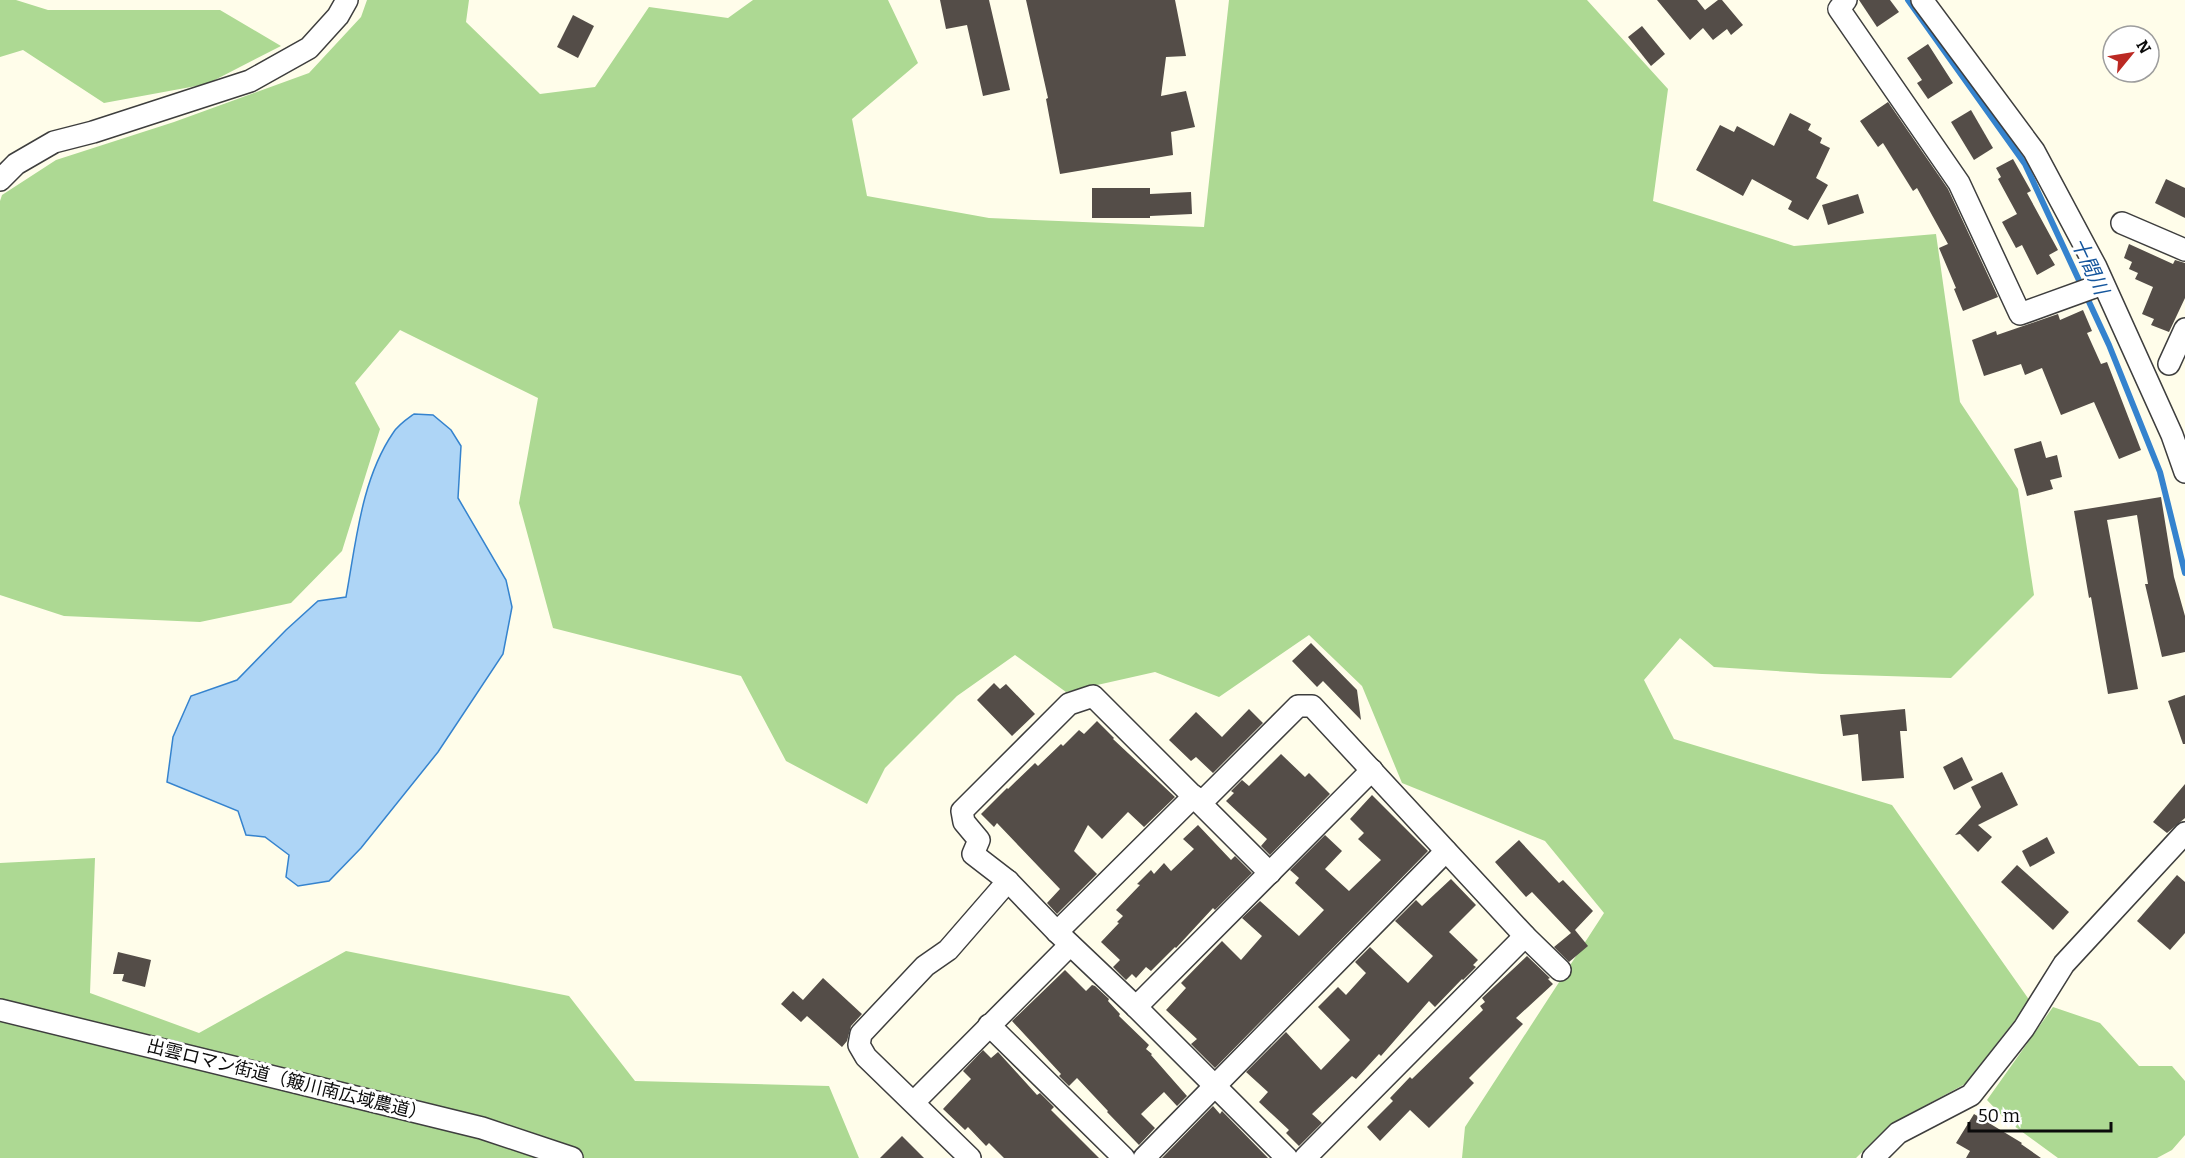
<svg xmlns="http://www.w3.org/2000/svg" width="2185" height="1158" font-family="Bitter,'Noto Sans JP',serif">
<style>
.forest{fill:#add993}
.water{fill:#aed5f6;stroke:#3583ce;stroke-width:1.5}
.lines{fill:none;stroke-linecap:round;stroke-linejoin:round}
.stream{stroke:#3583ce;stroke-width:6}
.building{fill:#544d48}
.minor-casing{stroke:#3e3e3e;stroke-width:24}
.minor{stroke:#fff;stroke-width:21}
.labels{text-anchor:middle;dominant-baseline:central;stroke-width:6;stroke-linejoin:round;paint-order:stroke}
.street-label{font-size:18px;fill:#0b0b0b;stroke:#fff}
.water-label{font-size:20px;font-style:italic;fill:#15569d;stroke:#fff}
</style>
<rect width="100%" height="100%" fill="#fffdea"/>
<!-- forest -->
<g class="forest">
<path d="M0 0H16L48 10H220L281 46 207 84 104 103 23 50 0 57Z"/>
<path d="M367 0H469L466 22 540 94 595 87 649 7 728 18 753 0H888L918 63 852 119 867 196 989 218 1204 227 1229 0H1587L1668 89 1653 201 1794 246 1936 234 1960 402 2018 489 2034 595 1951 678 1822 674 1714 667 1680 638 1644 680 1674 739 1892 805 2030 1001 1965 1084 1891 1124 1856 1158H1462L1465 1127 1604 913 1545 841 1402 783 1362 686 1309 635 1219 697 1155 672 1066 692 1015 655 957 696 885 768 867 804 786 761 741 676 553 628 519 503 538 398 400 330 355 383 380 429 342 551 291 603 200 622 64 616 0 595V201L2 195 56 160 174 122 309 73 361 17Z"/>
<path d="M95 858 90 993 199 1033 346 951 569 996 635 1081 829 1086 859 1158H0V863Z"/>
<path d="M2053 1007 2100 1023 2139 1066H2172L2185 1081V1135L2172 1150 2157 1158H2058L2006 1120 1987 1100Z"/>
</g>
<!-- water -->
<path class="water" d="M414 414 433 415 451 430 461 446 458 498 506 580 512 607 503 654 438 752 361 848 329 881 298 886 286 877 289 855 265 837 246 835 238 811 167 782 173 737 191 696 237 680 286 630 318 601 346 597C356 543 361 480 393 433 398 425 407 419 414 414Z"/>
<g class="lines">
<!-- stream -->
<path class="stream" d="M1908 0 2025 164 2109 345 2160 472 2185 573"/>
</g>
<!-- building -->
<g class="building">
<path d="M940 0H989L1010 90 983 96 967 25 946 29Z"/>
<path d="M1026 0H1175L1186 56 1166 57 1161 96 1186 91 1195 127 1171 132 1173 155 1060 174 1046 99 1048 98Z"/>
<path d="M1657 0H1697L1705 10 1718 0H1722L1743 25 1731 35 1727 29 1713 40 1703 28 1690 40Z"/>
<path d="M1859 0H1890L1899 12 1877 27Z"/>
<path d="M573 15 594 26 578 58 557 47Z"/>
<path d="M1642 26 1665 54 1651 66 1628 37Z"/>
<path d="M1928 44 1953 83 1928 99 1917 83 1922 80 1907 58Z"/>
<path d="M1888 102 1948 189 1998 297 1963 311 1954 289 1956 288 1939 248 1948 244 1917 188 1913 191 1883 143 1878 147 1860 121Z"/>
<path d="M1971 110 1993 148 1974 160 1951 122Z"/>
<path d="M1790 113 1811 124 1808 130 1822 138 1820 143 1830 148 1816 178 1828 185 1808 220 1788 209 1792 201 1752 179 1743 196 1696 170 1720 125 1734 132 1737 126 1774 146Z"/>
<path d="M2013 159 2031 191 2027 193 2058 250 2049 255 2055 265 2037 275 2022 245 2016 248 2002 222 2017 214 1998 179 2001 177 1996 168Z"/>
<path d="M2166 179 2185 188V218L2155 203Z"/>
<path d="M1092 188H1150V194L1191 192 1192 214 1150 216V218H1092Z"/>
<path d="M1858 194 1864 213 1828 225 1822 205Z"/>
<path d="M2129 244 2173 264 2175 260 2185 263V298L2169 332 2151 325 2154 319 2142 314 2153 287 2135 279 2138 273 2129 269 2132 262 2124 258Z"/>
<path d="M2083 310 2092 331 2087 333 2101 364 2107 362 2141 450 2119 459 2094 402 2061 415 2042 368 2025 375 2021 364 1984 376 1972 340 1996 331 1997 335 2058 314 2060 320Z"/>
<path d="M2041 441 2046 458 2057 455 2062 477 2050 480 2053 489 2027 496 2014 449Z"/>
<path d="M2161 497 2174 577 2185 616V652L2162 657 2145 584H2148L2137 515 2107 520 2138 689 2108 694 2091 597 2089 598 2074 511Z"/>
<path d="M1311 643 1357 690 1361 720 1323 681 1317 687 1292 661Z"/>
<path d="M994 683 1000 689 1006 684 1035 714 1012 736 977 700Z"/>
<path d="M2185 695V744H2183L2168 701Z"/>
<path d="M1249 709 1263 723 1213 773 1196 757 1191 761 1169 740 1196 712 1222 737Z"/>
<path d="M1905 709 1907 731H1900L1904 778 1862 781 1858 734 1843 736 1840 715Z"/>
<path d="M1097 721 1114 738 1113 739 1175 797 1144 827 1128 812 1102 839 1088 825 1074 851 1097 874 1057 914 1047 903 1060 889 997 823 994 827 981 814 1007 788 1008 789 1035 763 1038 766 1061 744 1063 746 1079 730 1084 734Z"/>
<path d="M1281 754 1305 777 1309 773 1330 794 1270 855 1261 846 1267 839 1226 801 1234 793 1231 791 1242 780 1249 786Z"/>
<path d="M1962 757 1973 780 1954 790 1943 767Z"/>
<path d="M2002 772 2018 805 1978 825 1992 837 1978 852 1960 834 1955 835 1981 807 1971 787Z"/>
<path d="M2185 784V818L2167 833 2153 822Z"/>
<path d="M1372 795 1428 851 1215 1068 1191 1044 1197 1039 1166 1010 1186 988 1181 983 1222 941 1241 960 1262 936 1242 918 1260 901 1299 936 1324 910 1295 883 1299 878 1290 870 1325 835 1342 851 1325 869 1349 891 1381 860 1358 839 1364 833 1350 819Z"/>
<path d="M1198 825 1231 860 1235 856 1252 873 1215 910 1213 908 1176 948 1175 947 1151 971 1146 967 1136 978 1132 974 1126 980 1113 967 1120 960 1101 942 1119 923 1117 922 1123 916 1116 910 1140 885 1137 884 1151 870 1154 874 1164 863 1171 871 1194 849 1183 839Z"/>
<path d="M2047 837 2055 853 2030 867 2022 851Z"/>
<path d="M1519 840 1559 883 1563 880 1593 911 1575 930 1588 946 1569 962 1554 947 1571 933 1532 892 1526 897 1495 862Z"/>
<path d="M2017 865 2069 912 2053 930 2001 882Z"/>
<path d="M2177 875 2185 882V933L2170 950 2137 921Z"/>
<path d="M1451 879 1476 905 1449 932 1478 960 1473 965 1476 967 1463 980 1462 979 1435 1007 1429 1001 1381 1056 1379 1054 1356 1079 1352 1076 1312 1114 1322 1123 1299 1146 1286 1133 1289 1130 1259 1102 1268 1092 1246 1072 1286 1032 1321 1070 1350 1040 1318 1007 1338 987 1346 995 1366 973 1355 962 1370 947 1408 983 1433 956 1395 921 1416 900 1422 906Z"/>
<path d="M118 952 151 960 145 987 122 981 124 974H113Z"/>
<path d="M1527 956 1550 978 1548 979 1553 984 1516 1018 1523 1024 1469 1078 1474 1083 1429 1128 1410 1110 1380 1141 1367 1127 1393 1101 1390 1098 1410 1077 1412 1079 1483 1010 1480 1006 1485 1002 1482 998Z"/>
<path d="M1065 970 1086 991 1092 985 1095 986 1109 999 1108 1001 1120 1014 1119 1016 1149 1045 1146 1049 1152 1054 1151 1055 1187 1096 1177 1106 1164 1092 1141 1114 1155 1128 1139 1145 1107 1112 1108 1111 1077 1078 1069 1086 1059 1076 1061 1074 1012 1021Z"/>
<path d="M823 978 862 1014 851 1026 847 1041 842 1047 807 1016 801 1022 781 1004 793 991 803 1000Z"/>
<path d="M983 1050 991 1058 998 1052 1037 1095 1040 1093 1054 1107 1051 1110 1099 1158H1004L989 1143 986 1146 968 1127 965 1130 943 1109 971 1079 963 1071Z"/>
<path d="M1213 1106 1220 1114 1222 1111 1268 1158H1162Z"/>
<path d="M1974 1114 2022 1143 2021 1144 2041 1158H1966L1970 1151 1956 1143Z"/>
<path d="M902 1136 924 1158H880Z"/>
</g>
<g class="lines">
<defs>
<g id="minor">
<path d="M1846 0 1839 9 1959 183 2020 314 2103 284"/>
<path d="M1922 0 2034 151 2096 267 2172 435 2185 472"/>
<path d="M0 180 16 164 54 142 93 132 250 81 309 48 338 16 347 0"/>
<path d="M2122 223 2185 250"/>
<path d="M2169 364 2185 329"/>
<path d="M1201 803 1298 706H1312L1525 936 1560 970"/>
<path d="M1270 873 1093 696 1069 704 962 811 964 822 979 840 973 854 1008 881 1057 932 1136 1007 1287 1158"/>
<path d="M1057 932 1194 796"/>
<path d="M1136 1007 1372 770"/>
<path d="M0 1010 482 1128 572 1158"/>
<path d="M989 1025 1124 1158"/>
<path d="M914 1102 1070 945"/>
<path d="M970 1158 866 1057 859 1045 861 1034 925 966 948 950 1008 881"/>
<path d="M1144 1158 1446 851"/>
<path d="M1305 1158 1525 936"/>
<path d="M1873 1158 1898 1133 1971 1095 2024 1028 2064 964 2185 833"/>
</g>
</defs>
<!-- minor casing -->
<use href="#minor" class="minor-casing"/>
<!-- minor -->
<use href="#minor" class="minor"/>
</g>
<g class="labels">
<!-- street labels -->
<g class="street-label">
<text transform="translate(287 1080) rotate(14)">出雲ロマン街道（簸川南広域農道）</text>
</g>
<!-- water labels -->
<g class="water-label">
<text transform="translate(2090 266) rotate(65)">十間川</text>
</g>
</g>
<!-- north arrow -->
<g transform="translate(2131 54) rotate(60)"><circle r="28" fill="#ffffff" stroke="#9d9d9d" stroke-width="1.5"/>
<path d="M0-4.5L10 22L0 15L-10 22Z" fill="#bb2923"/>
<text y="-9" font-size="16" font-weight="bold" text-anchor="middle" fill="#0b0b0b">N</text>
</g>
<!-- scale -->
<path d="M1969 1122v9h142v-9" fill="none" stroke="#0b0b0b" stroke-width="3"/>
<text x="1978" y="1122" font-size="18" fill="#0b0b0b" stroke="#ffffff" stroke-width="4.5" paint-order="stroke">50 m</text>
</svg>
